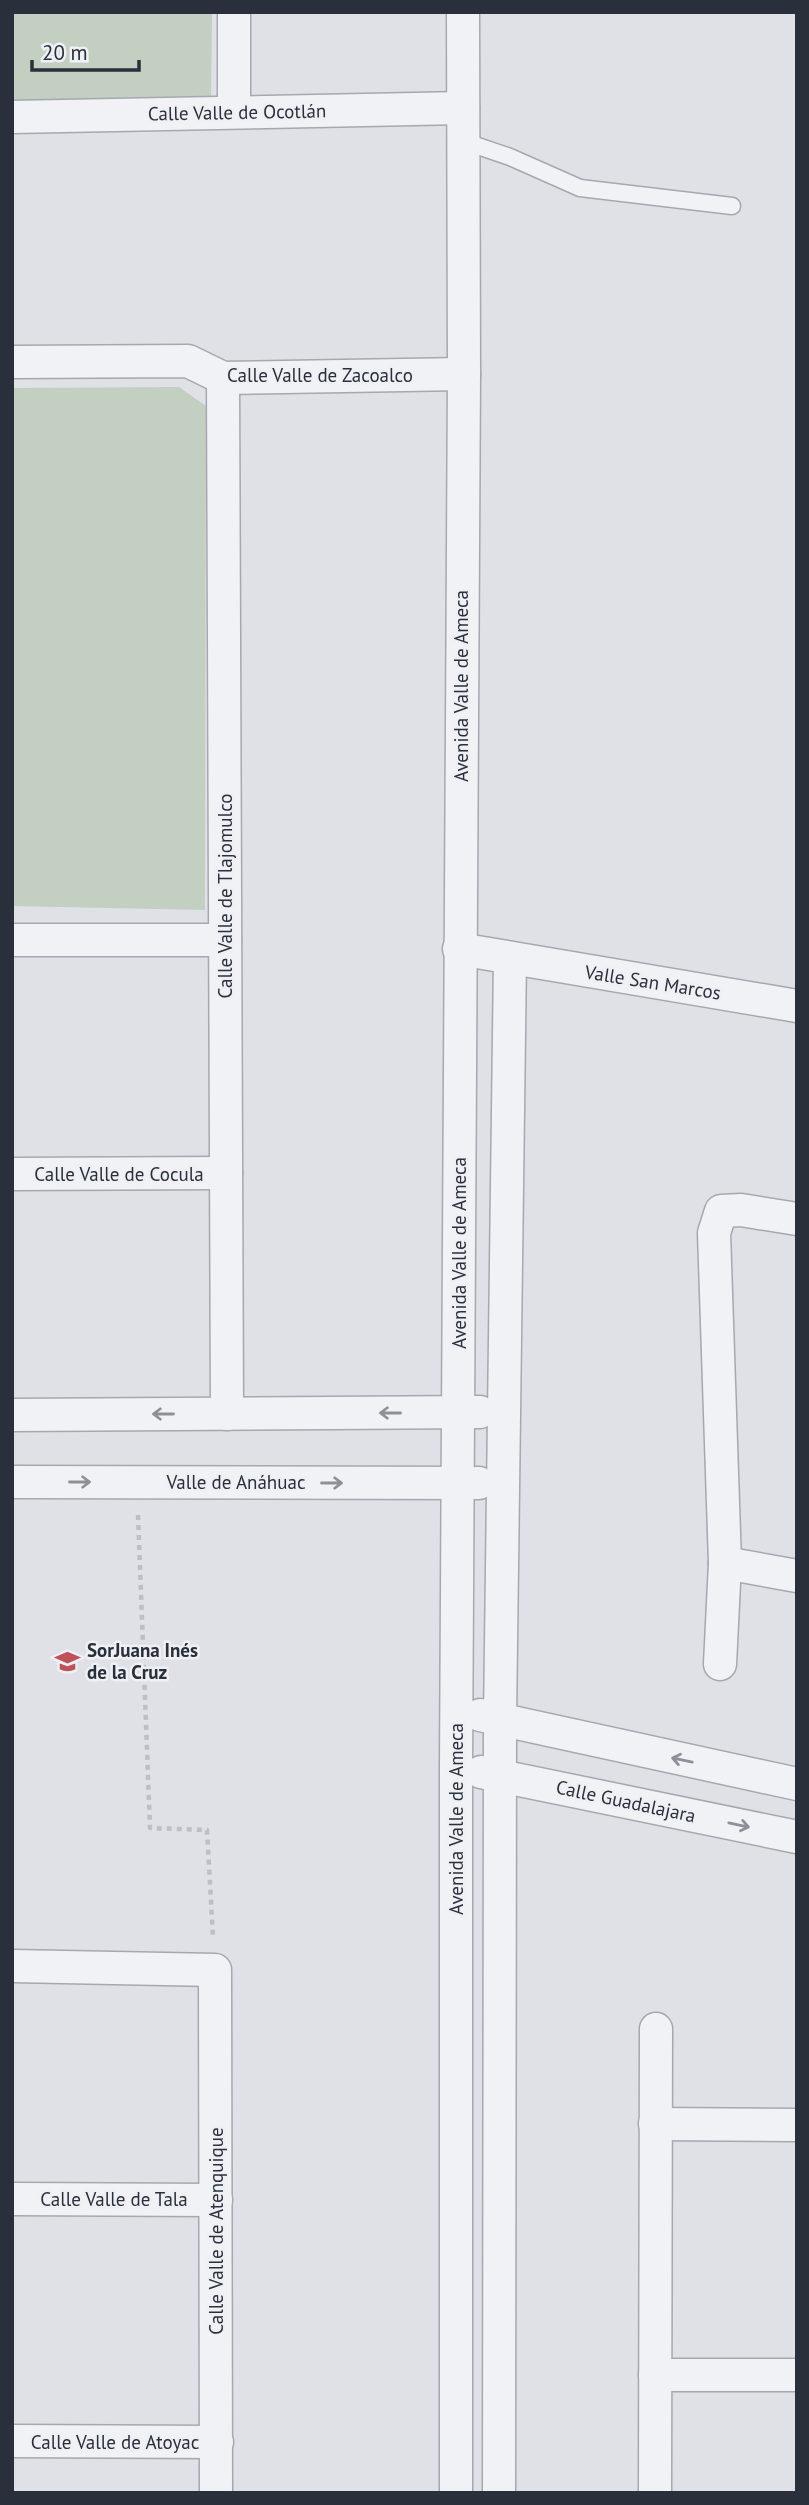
<svg xmlns="http://www.w3.org/2000/svg" width="809" height="2505" font-family="'PT Sans',sans-serif">
<style>
.green{fill:#c3cfc1}
.lines{fill:none;stroke-linecap:round;stroke-linejoin:round}
.service-casing{stroke:#a5a8af;stroke-width:19}
.minor-casing{stroke:#a5a8af;stroke-width:35}
.path{stroke:#bdbfc5;stroke-width:4.5;stroke-dasharray:5 5;stroke-linecap:butt}
.service{stroke:#f1f2f5;stroke-width:16}
.minor{stroke:#f1f2f5;stroke-width:32}
.oneway{stroke:#8d9098}
.labels{text-anchor:middle;dominant-baseline:central;stroke-width:5;stroke-linejoin:round;paint-order:stroke}
.street-label{font-size:19px;fill:#292f3b;stroke:#eef0f4}
.poi-label{font-size:19px;font-weight:bold;fill:#292f3b;stroke:#eef0f4;text-anchor:start}
</style>
<rect width="100%" height="100%" fill="#dfe1e6"/>
<!-- green -->
<g class="green">
<path d="M12 12H212L211 100 12 103Z"/>
<path d="M179 387 206 406 205 910 12 906V388Z"/>
</g>
<g class="lines">
<defs>
<path id="service" d="M463 141 510 157 580 188 732 206"/>
<g id="minor">
<path d="M234 112V12"/>
<path d="M12 117 463 108"/>
<path d="M12 362 188 361 223 378 464 374"/>
<path d="M223 378 227 1414"/>
<path d="M12 940H225"/>
<path d="M459 949 797 1006"/>
<path d="M12 1174 226 1173"/>
<path d="M12 1415 480 1412"/>
<path d="M12 1482 479 1483"/>
<path d="M725 1563 797 1576"/>
<path d="M720 1664 725 1563 714 1233 721 1211 741 1210 797 1219"/>
<path d="M480 1715 797 1784"/>
<path d="M481 1772 797 1837"/>
<path d="M12 1966 215 1970 216 2493"/>
<path d="M655 2124 797 2125"/>
<path d="M12 2199 216 2200"/>
<path d="M655 2375H797"/>
<path d="M12 2441 217 2442"/>
<path d="M456 2493V1767L464 374 463 12"/>
<path d="M499 2493 500 1720 510 958"/>
<path d="M655 2493 656 2029"/>
</g>
</defs>
<!-- service casing -->
<use href="#service" class="service-casing"/>
<!-- minor casing -->
<use href="#minor" class="minor-casing"/>
<!-- path -->
<path class="path" d="M138 1515 150 1828 207 1830 213 1937"/>
<!-- service -->
<use href="#service" class="service"/>
<!-- minor -->
<use href="#minor" class="minor"/>
</g>
<!-- one-way arrows -->
<defs><path id="oneway-shaft" d="M-6 0H5M1.5-3L5.5 0L1.5 3" fill="none" stroke-width="1.6" stroke-linecap="round" stroke-linejoin="round" transform="scale(1.75)"/></defs>
<g class="oneway">
<use href="#oneway-shaft" transform="translate(390 1413) rotate(180)"/>
<use href="#oneway-shaft" transform="translate(163 1414) rotate(180)"/>
<use href="#oneway-shaft" transform="translate(80 1482)"/>
<use href="#oneway-shaft" transform="translate(332 1483)"/>
<use href="#oneway-shaft" transform="translate(682 1760) rotate(-168)"/>
<use href="#oneway-shaft" transform="translate(739 1825) rotate(12)"/>
</g>
<!-- icons -->
<defs>
<symbol id="school-bare" viewBox="-9 -9 18 18"><path d="M0-5L7-2L0 1L-7-2ZM-4 1L0 2.5L4 1V4Q0 6-4 4Z" fill="#be5159" stroke="#eef0f4" stroke-width="2.5" paint-order="stroke"/></symbol>
</defs>
<g fill-rule="evenodd">
<use href="#school-bare" x="50" y="1644" width="35" height="35"/>
</g>
<g class="labels">
<!-- street labels -->
<g class="street-label">
<text transform="translate(237 112) rotate(-1)">Calle Valle de Ocotlán</text>
<text x="320" y="375">Calle Valle de Zacoalco</text>
<text transform="translate(461 686) rotate(-90)">Avenida Valle de Ameca</text>
<text transform="translate(225 896) rotate(-90)">Calle Valle de Tlajomulco</text>
<text transform="translate(653 982) rotate(9)">Valle San Marcos</text>
<text x="119" y="1174">Calle Valle de Cocula</text>
<text transform="translate(459 1253) rotate(-90)">Avenida Valle de Ameca</text>
<text x="236" y="1482">Valle de Anáhuac</text>
<text transform="translate(626 1801) rotate(12)">Calle Guadalajara</text>
<text transform="translate(456 1819) rotate(-90)">Avenida Valle de Ameca</text>
<text x="114" y="2199">Calle Valle de Tala</text>
<text transform="translate(216 2231) rotate(-90)">Calle Valle de Atenquique</text>
<text x="115" y="2442">Calle Valle de Atoyac</text>
</g>
<!-- poi labels -->
<g class="poi-label">
<text x="87" y="1650">SorJuana Inés<tspan x="87" dy="22">de la Cruz</tspan></text>
</g>
</g>
<!-- border -->
<rect width="809" height="2505" fill="none" stroke="#292f3b" stroke-width="28"/>
<!-- scale -->
<path d="M32 60v10h107v-10" fill="none" stroke="#292f3b" stroke-width="3.5"/>
<text x="42" y="60" font-size="21" fill="#292f3b" stroke="#eef0f4" stroke-width="5" paint-order="stroke">20 m</text>
</svg>
